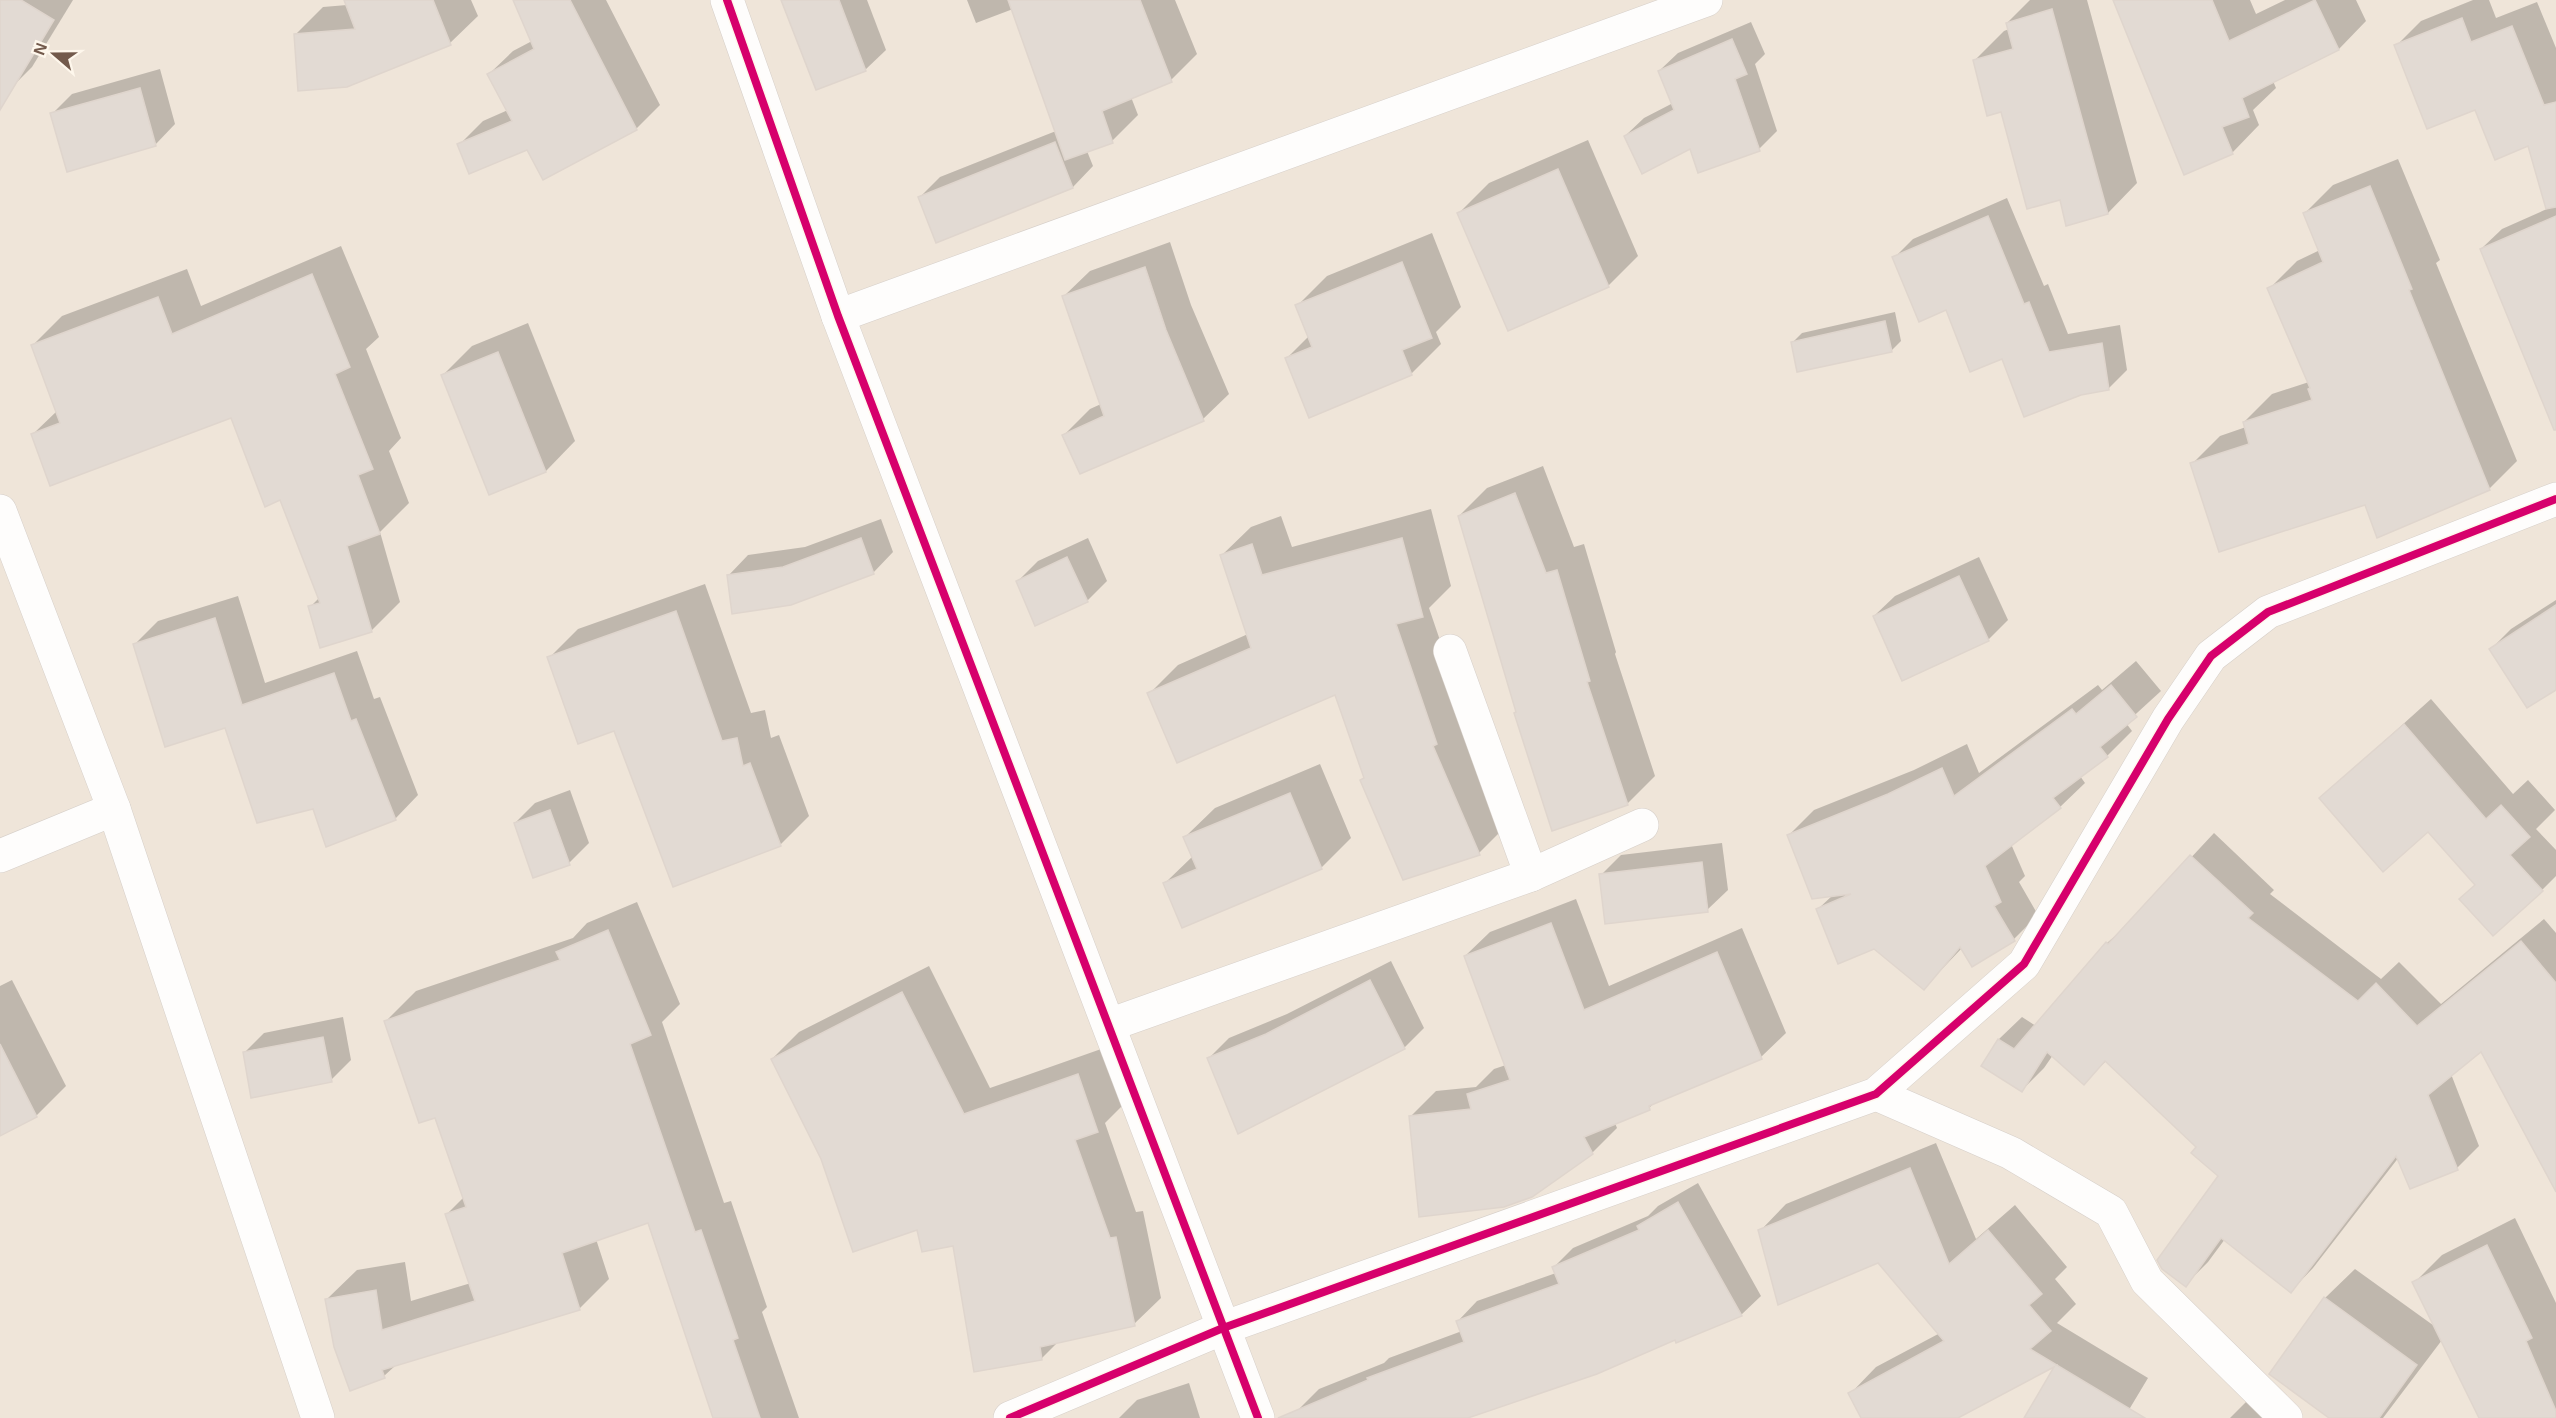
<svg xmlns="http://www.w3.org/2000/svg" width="2556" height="1418" font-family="Helvetica,sans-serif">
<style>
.residential{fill:#efe5d9}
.shadow{fill:#0003}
.building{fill:#e2dad3;stroke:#dfd5cd;stroke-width:1.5}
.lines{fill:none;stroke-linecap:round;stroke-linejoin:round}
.minor-casing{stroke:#d6cfc9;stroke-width:34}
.minor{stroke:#fefdfc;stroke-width:33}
.cycleway-casing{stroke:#fef7ec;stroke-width:11}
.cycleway{stroke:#d6006c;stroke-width:8}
</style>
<rect width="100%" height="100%" fill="#f6f2eb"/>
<!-- residential -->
<rect class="residential" x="0" y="0" width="2556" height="1418"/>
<!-- shadow -->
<g class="shadow">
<path d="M0 0H73L32 67 12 87 0 80Z"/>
<path d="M345 0H471L478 16 450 43 295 35 323 7 347 5Z"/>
<path d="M514 0H606L660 105 636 129 528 148 459 145 483 121 508 110 489 74 513 51 532 41Z"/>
<path d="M783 0H867L886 50 865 70Z"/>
<path d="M967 0H1175L1197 54 1171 80 1131 97 1138 115 1112 141 1087 151 1093 166 1073 187 937 241 920 197 940 177 1056 131 1013 9 976 23Z"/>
<path d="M2030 0H2087L2137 183 2108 213 2061 198 2002 110 1974 61 2004 31 2009 29 2007 23Z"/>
<path d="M2115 0H2250L2256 14 2285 0H2356L2366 21 2339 49 2273 81 2276 88 2253 110 2259 125 2232 153Z"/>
<path d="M2473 0H2489L2496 18 2537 2 2556 48V172L2529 144 2476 108 2396 46 2421 21Z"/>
<path d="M1751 22 1765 54 1755 64 1777 131 1759 149 1691 147 1625 136 1644 118 1673 103 1659 71 1678 53Z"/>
<path d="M160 69 175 124 155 145 52 114 72 94Z"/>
<path d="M1588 140 1638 256 1608 286 1459 213 1489 183Z"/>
<path d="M2398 159 2440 260 2436 263 2517 461 2489 489 2366 503 2192 464 2220 436 2246 427 2244 422 2272 394 2309 382 2269 289 2297 261 2320 250 2305 213 2333 185Z"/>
<path d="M2007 198 2044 286 2048 284 2068 334 2120 325 2127 370 2108 389 2003 357 1894 258 1913 239Z"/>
<path d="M2556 205V393L2481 249 2502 229Z"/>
<path d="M1432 233 1461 307 1436 332 1441 344 1411 374 1287 358 1309 336 1297 306 1327 276Z"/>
<path d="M1170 242 1191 305 1229 394 1203 419 1080 472 1064 435 1090 409 1101 404 1064 296 1090 271Z"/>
<path d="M341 246 379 337 366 349 401 438 389 451 409 503 380 532 400 602 371 631 310 607 319 598 281 498 232 416 33 434 57 411 33 345 62 316 187 269 201 306Z"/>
<path d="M1895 312 1901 341 1891 351 1792 343 1802 333Z"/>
<path d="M528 323 575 441 546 471 490 493 443 375 472 346Z"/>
<path d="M1543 466 1574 547 1584 544 1616 652 1615 654 1655 776 1627 804 1459 516 1487 488Z"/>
<path d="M1431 509 1451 586 1429 608 1465 714 1508 824 1479 853 1365 777 1336 693 1149 694 1178 665 1248 634 1221 556 1251 527 1281 516 1292 547Z"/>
<path d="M881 519 893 552 873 573 728 576 748 555 805 547Z"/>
<path d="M1088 538 1107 581 1087 601 1018 581 1038 561Z"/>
<path d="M1979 557 2008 620 1988 640 1874 616 1895 596Z"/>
<path d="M705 584 751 713 765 710 771 738 779 735 809 816 781 844 674 885 615 730 549 658 578 629Z"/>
<path d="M238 596 265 683 357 651 374 699 380 697 418 795 395 819 226 726 135 644 158 621Z"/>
<path d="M2556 600V688L2491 649 2511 629Z"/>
<path d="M2136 661 2161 691 2126 723 2132 731 2107 756 2080 776 2085 783 2060 807 2011 844 2025 876 2019 882 2038 915 2014 939 1962 948 1924 988 1875 948 1818 909 1833 895 1789 835 1814 810 1914 770 1967 744 1979 773 2098 685 2102 690Z"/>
<path d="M2431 699 2513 794 2528 780 2555 810 2536 829 2556 850V876L2542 890 2476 884 2428 830 2321 798Z"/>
<path d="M1320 764 1351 838 1321 868 1165 883 1193 856 1185 837 1215 808Z"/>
<path d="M570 790 589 843 569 863 515 823 535 803Z"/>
<path d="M2214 833 2274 890 2270 894 2381 979 2399 962 2441 1004 2544 919 2556 933V1164L2481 1049 2451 1074 2479 1146 2457 1168 2399 1157 2313 1268 2291 1291 2225 1239 2208 1262 2185 1285 2220 1176 2198 1147 2107 1060 2084 1083 2053 1055 2044 1068 2022 1090 1983 1066 1999 1039 2022 1017 2036 1026 2107 943 2131 922Z"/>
<path d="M1722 843 1728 890 1707 910 1601 875 1621 855Z"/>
<path d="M1576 899 1609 986 1742 928 1786 1033 1761 1057 1655 1102 1649 1108 1615 1123 1617 1128 1592 1153 1411 1116 1436 1091 1476 1087 1494 1069 1506 1065 1465 956 1490 932Z"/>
<path d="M637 902 680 1004 662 1022 724 1203 731 1201 767 1307 762 1312 799 1418H715L649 1221 596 1239 609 1279 579 1309 396 1365 384 1376 327 1299 357 1270 405 1262 411 1301 471 1283 447 1214 464 1197 436 1116 386 1021 416 991 573 938 587 923Z"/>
<path d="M1391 961 1424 1028 1404 1048 1209 1058 1229 1038 1287 1014Z"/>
<path d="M929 966 990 1088 1104 1048 1124 1104 1105 1123 1136 1212 1143 1211 1161 1298 1134 1324 1059 1341 1041 1359 954 1244 918 1228 823 1159 772 1059 799 1032Z"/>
<path d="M12 980 66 1086 36 1116 0 1134V986Z"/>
<path d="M343 1017 351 1060 331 1080 244 1053 264 1033Z"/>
<path d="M1936 1143 1976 1239 2015 1205 2067 1267 2055 1279 2076 1304 2057 1323 2148 1378 2124 1418H2026L2058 1364 1954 1418H1863L1850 1394 1876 1367 1940 1333 1879 1262 1760 1231 1786 1204Z"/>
<path d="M1698 1183 1761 1296 1741 1315 1462 1418H1303L1299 1409 1319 1389 1384 1363 1389 1358 1462 1331 1458 1321 1477 1301 1556 1273 1554 1267 1573 1248 1648 1216 1658 1206Z"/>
<path d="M2515 1218 2556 1303V1418H2481L2442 1340 2383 1418H2332L2325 1298 2355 1269 2437 1328 2414 1283 2442 1255Z"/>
<path d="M1189 1383 1200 1418H1119L1137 1400Z"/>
<path d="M2249 1399 2272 1418H2230Z"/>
</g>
<!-- building -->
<g class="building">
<path d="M0 0H21L54 20 0 110Z"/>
<path d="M344 0H433L451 45 347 87 298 91 294 34 355 29Z"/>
<path d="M513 0H570L637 130 543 180 527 150 469 174 457 144 512 121 487 74 534 49Z"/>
<path d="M781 0H839L866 71 816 90Z"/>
<path d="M1008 0H1140L1172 82 1102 111 1113 143 1065 160Z"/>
<path d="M2113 0H2212L2229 41 2315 0 2339 50 2242 98 2249 117 2222 127 2233 154 2184 175Z"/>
<path d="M2052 9 2108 214 2066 226 2060 200 2027 209 2001 112 1987 116 1973 60 2013 49 2006 23Z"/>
<path d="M2462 18 2471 42 2512 26 2544 105 2556 102V207L2546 209 2528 146 2495 160 2475 110 2427 129 2394 45Z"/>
<path d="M1732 39 1747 74 1735 79 1760 151 1698 173 1690 149 1642 174 1624 136 1674 110 1658 71Z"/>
<path d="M140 88 156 146 67 172 50 113Z"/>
<path d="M1055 142 1073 188 936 243 918 197Z"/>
<path d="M1558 169 1609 287 1508 331 1457 213Z"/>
<path d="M2370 186 2412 289 2409 290 2490 490 2377 538 2365 505 2219 552 2190 463 2249 444 2243 422 2312 400 2308 389 2310 388 2267 288 2323 262 2303 213Z"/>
<path d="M1988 216 2024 304 2029 302 2049 352 2102 343 2109 390 2081 395 2024 417 2002 359 1970 372 1946 310 1919 322 1892 257Z"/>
<path d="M2556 216V430H2554L2480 249Z"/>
<path d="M1402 262 1432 338 1402 350 1412 375 1309 418 1285 358 1312 347 1295 305Z"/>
<path d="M1145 267 1166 330 1204 421 1080 474 1062 435 1104 416 1062 296Z"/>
<path d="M312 274 350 367 335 374 373 469 358 475 380 534 347 546 372 632 320 648 308 606 320 603 280 500 265 507 231 418 50 486 31 434 60 423 31 345 158 297 172 334Z"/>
<path d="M1885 321 1892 352 1797 372 1791 342Z"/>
<path d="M498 352 546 472 489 495 441 375Z"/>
<path d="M1515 493 1546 573 1557 570 1590 681 1587 682 1628 805 1552 831 1514 713 1516 712 1458 516Z"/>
<path d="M861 538 874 574 791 605 732 614 727 575 783 567Z"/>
<path d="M1402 538 1423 617 1396 624 1437 744 1433 746 1480 855 1403 880 1360 780 1364 778 1335 695 1177 763 1147 693 1251 648 1220 555 1252 544 1262 575Z"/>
<path d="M1067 557 1088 602 1035 626 1016 581Z"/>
<path d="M1959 576 1989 641 1902 681 1873 616Z"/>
<path d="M2556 605V690L2527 708 2489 649Z"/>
<path d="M676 611 722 741 737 738 743 766 750 763 781 846 673 887 614 731 578 744 547 657Z"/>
<path d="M215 618 242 705 334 673 351 721 356 719 396 820 326 847 313 809 257 823 225 728 165 747 133 644Z"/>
<path d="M2111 685 2137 717 2100 747 2108 757 2053 798 2061 808 1985 866 2001 902 1994 906 2015 941 1972 967 1960 947 1924 990 1874 949 1838 964 1816 909 1851 894 1812 899 1787 835 1888 794 1942 768 1954 796 2072 709 2076 714Z"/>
<path d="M2404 724 2486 819 2501 805 2530 837 2510 855 2543 891 2493 936 2459 899 2475 885 2428 832 2383 872 2319 798Z"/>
<path d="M1290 793 1322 869 1182 928 1163 883 1197 869 1183 837Z"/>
<path d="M550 810 570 865 533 878 514 823Z"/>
<path d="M2190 855 2253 913 2248 918 2358 1001 2376 983 2417 1026 2521 941 2556 983V1192L2481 1052 2428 1095 2458 1170 2410 1189 2396 1156 2291 1293 2221 1238 2186 1287 2162 1269 2157 1260 2218 1176 2191 1153 2196 1147 2105 1061 2084 1085 2047 1052 2022 1092 1981 1066 1998 1039 2014 1049 2106 942 2108 944Z"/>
<path d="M1702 862 1708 912 1605 924 1599 874Z"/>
<path d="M1551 923 1584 1010 1717 952 1762 1059 1649 1106 1650 1110 1584 1137 1593 1154 1532 1197 1504 1207 1419 1217 1409 1116 1471 1109 1467 1094 1510 1080 1464 956Z"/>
<path d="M608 930 651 1035 630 1044 695 1232 701 1230 738 1338 733 1340 760 1418H713L648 1223 562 1253 580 1310 382 1370 385 1378 350 1391 334 1347 325 1299 376 1290 382 1330 475 1301 445 1214 466 1207 435 1118 419 1123 384 1021 560 960 556 952Z"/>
<path d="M1370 980 1405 1049 1238 1134 1207 1058 1266 1034Z"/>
<path d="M902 992 964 1114 1078 1074 1098 1132 1075 1140 1110 1238 1116 1237 1135 1326 1040 1347 1042 1360 974 1372 953 1246 922 1252 917 1230 853 1252 821 1159 771 1059Z"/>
<path d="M323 1037 332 1082 251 1098 243 1052Z"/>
<path d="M0 1044 37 1117 0 1136Z"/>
<path d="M1910 1168 1949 1264 1988 1230 2042 1294 2029 1305 2051 1331 2030 1349 2145 1418H2024L2054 1367 1958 1418H1861L1848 1393 1944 1341 1878 1263 1778 1305 1758 1230Z"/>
<path d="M1678 1202 1742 1316 1676 1343 1675 1340 1597 1374 1468 1418H1278L1368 1380 1367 1378 1464 1342 1456 1321 1559 1284 1552 1267 1639 1230 1637 1226Z"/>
<path d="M2487 1245 2532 1338 2526 1341 2556 1411V1418H2479L2412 1282Z"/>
<path d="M2324 1297 2417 1365 2379 1418H2329L2269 1374Z"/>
</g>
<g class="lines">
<defs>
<g id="minor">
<path d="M727 0 838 316 1258 1418"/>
<path d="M838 316 1706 0"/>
<path d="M0 511 114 809 318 1418"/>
<path d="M1450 651 1531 875"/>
<path d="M0 856 114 809"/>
<path d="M1109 1025 1531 875 1642 825"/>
<path d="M1876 1094 2011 1153 2111 1212 2147 1281 2286 1418"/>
<path d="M1010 1418 1223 1328 1876 1094 2024 964 2168 719 2211 656 2268 612 2556 499"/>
</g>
</defs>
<!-- minor casing -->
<use href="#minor" class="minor-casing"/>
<!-- minor -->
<use href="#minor" class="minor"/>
<defs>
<g id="cycleway">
<path d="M727 0 838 316 1258 1418"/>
<path d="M1010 1418 1223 1328 1876 1094 2024 964 2168 719 2211 656 2268 612 2556 499"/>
</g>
</defs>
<!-- cycleway casing -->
<use href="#cycleway" class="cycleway-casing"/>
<!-- cycleway -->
<use href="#cycleway" class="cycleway"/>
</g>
<!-- north arrow -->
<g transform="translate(54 54) rotate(290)" stroke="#fef7ec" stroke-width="4.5" paint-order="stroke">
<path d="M0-4.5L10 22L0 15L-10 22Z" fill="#735a4c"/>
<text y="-9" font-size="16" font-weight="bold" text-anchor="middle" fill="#735a4c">N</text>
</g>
</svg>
